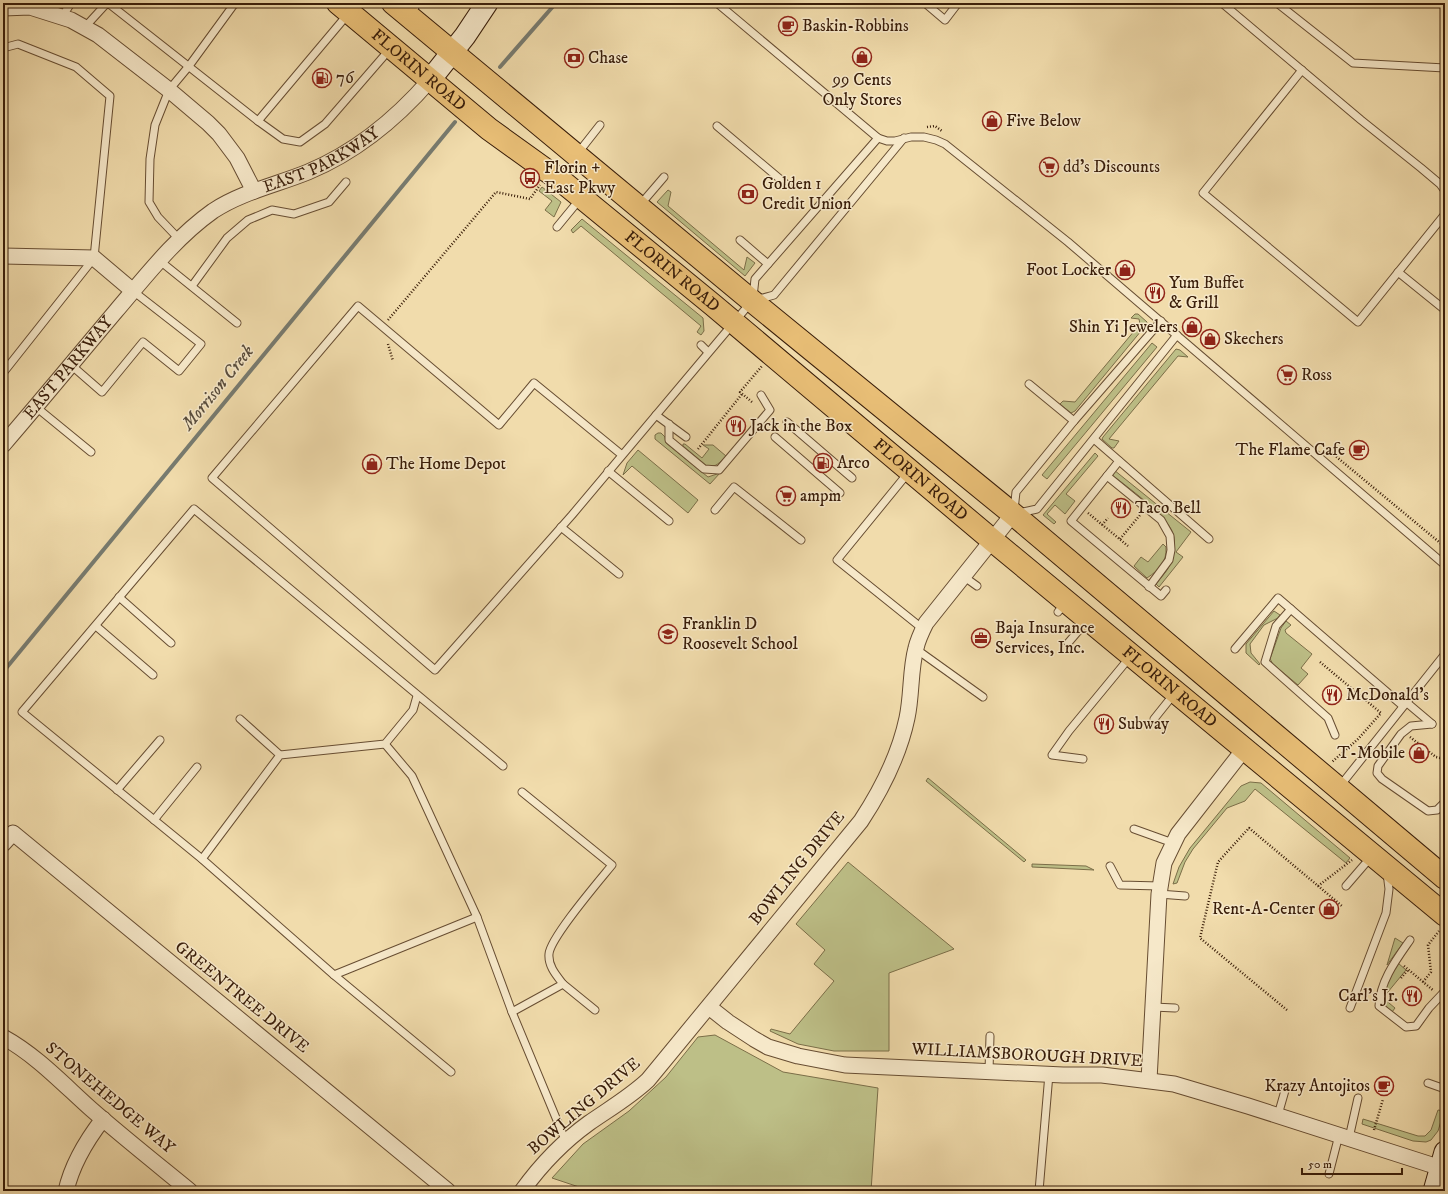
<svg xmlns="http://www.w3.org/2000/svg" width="1448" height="1194" font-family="'IM FELL DW Pica',serif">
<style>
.green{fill:#bdbf87;stroke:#7b6e48}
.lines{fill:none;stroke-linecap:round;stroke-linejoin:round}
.stream{stroke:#777b70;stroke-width:4}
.lane-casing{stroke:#674d32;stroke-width:9}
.street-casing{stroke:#674d32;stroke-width:17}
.secondary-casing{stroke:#391d09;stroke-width:23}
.primary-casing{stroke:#391d09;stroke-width:24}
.path{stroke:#391d09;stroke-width:2.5;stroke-dasharray:1 2;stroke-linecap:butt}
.lane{stroke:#f6e8c9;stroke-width:7}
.street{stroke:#f6e8c9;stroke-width:15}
.secondary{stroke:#f6e8c9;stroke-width:21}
.primary{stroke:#e8be76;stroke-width:22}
.labels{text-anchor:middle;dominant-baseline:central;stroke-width:3;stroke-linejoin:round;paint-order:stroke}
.poi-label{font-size:17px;fill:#391d09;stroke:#f6e8c9;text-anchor:start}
.street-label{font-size:17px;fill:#391d09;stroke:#f6e8c9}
.water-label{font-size:18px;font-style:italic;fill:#584c3d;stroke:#f6e8c9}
</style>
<rect width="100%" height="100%" fill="#f1dcac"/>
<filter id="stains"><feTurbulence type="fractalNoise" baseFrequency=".005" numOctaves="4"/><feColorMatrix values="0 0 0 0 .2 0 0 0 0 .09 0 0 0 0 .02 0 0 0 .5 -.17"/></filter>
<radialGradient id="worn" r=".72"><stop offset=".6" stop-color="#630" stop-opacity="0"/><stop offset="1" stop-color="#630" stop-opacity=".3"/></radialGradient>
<!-- green -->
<g class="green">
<path d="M542 187 561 202 554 217 545 210 552 201 539 191Z"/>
<path d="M668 190 671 192 668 206 744 270 747 257 755 263 745 276 657 202Z"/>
<path d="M582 219 703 318 704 331 701 335 697 332 701 326 581 226 573 233 571 230Z"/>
<path d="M1135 314H1138L1147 322 1146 325 1075 411 1071 413 1060 404 1063 401 1075 402 1140 324 1139 319 1131 318Z"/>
<path d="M1152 343 1157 347 1047 479 1042 475Z"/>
<path d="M1176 349 1180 350 1188 357 1178 356 1109 439 1119 441 1114 448H1112L1102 439 1103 437Z"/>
<path d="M658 433H661L665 437 666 443 708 477 720 473 710 484 655 439V435Z"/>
<path d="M683 444H685L702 458 709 449 703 445H713L726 456C720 462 716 468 707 466L683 446Z"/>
<path d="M638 450 698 500 688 513 632 466 623 475 627 463Z"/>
<path d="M1095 453 1098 456 1066 494 1075 501 1065 514 1055 505 1047 514 1056 522 1054 524 1043 515Z"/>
<path d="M1114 470 1191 532 1176 552 1183 557 1159 587 1156 584C1161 577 1169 570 1171 561 1175 552 1176 540 1172 531 1164 513 1127 487 1111 474Z"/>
<path d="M1163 544 1166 547C1167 562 1159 570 1147 578L1134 566 1141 557 1148 562Z"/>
<path d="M1274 611 1280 615 1278 618 1264 625 1250 644 1251 653 1260 664 1259 665 1246 653V644Z"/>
<path d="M1286 621 1291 625 1285 630 1286 633 1312 654 1301 668 1308 674 1298 685 1273 664 1270 659 1281 628Z"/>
<path d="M928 778 1026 860 1024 862 926 781Z"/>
<path d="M1250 782 1261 783 1350 858 1346 863 1255 789 1245 801 1227 808 1193 849 1185 862 1177 883 1173 884 1179 867 1190 848 1241 786Z"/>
<path d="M848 862 954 949 889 973V1051H834L798 1044 770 1031 771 1029 790 1034 834 981 814 964 825 950 796 924Z"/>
<path d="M1032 864 1086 866 1094 870 1032 867Z"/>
<path d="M1395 938 1403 943 1387 965Z"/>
<path d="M1398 963 1406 970 1383 998 1395 1008 1392 1012C1388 1008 1384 1005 1383 999 1382 990 1392 969 1398 963Z"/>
<path d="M715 1035 783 1072 878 1088 871 1191H591L552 1178 583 1144 629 1111 666 1077 698 1037Z"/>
<path d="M1438 1110 1444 1111 1438 1131 1431 1140 1426 1142 1413 1141 1362 1124 1363 1119 1418 1136H1425L1431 1130Z"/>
</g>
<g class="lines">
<!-- stream -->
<g class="stream">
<path d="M500 67 556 3"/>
<path d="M3 672 455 122"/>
</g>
<defs>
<g id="lane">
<path d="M108 3 258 121 283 139 300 142 325 124 390 49"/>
<path d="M717 3 878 138 887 141H895L911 137H924L936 140 945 144 1068 242 1445 565"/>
<path d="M925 3 945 20 958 3"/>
<path d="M1222 3 1361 120 1421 168 1440 184 1445 191"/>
<path d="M1277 3 1353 63 1445 68"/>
<path d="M409 14 418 3"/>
<path d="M62 17 71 3"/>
<path d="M85 27 107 3"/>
<path d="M3 48 18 44 76 67 110 96 94 258 3 373"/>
<path d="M1302 70 1203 193 1358 322 1445 214"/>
<path d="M258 121 348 14"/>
<path d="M717 126 787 185"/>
<path d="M578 153 600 125"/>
<path d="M640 205 664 177"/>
<path d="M557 227 580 199"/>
<path d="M179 239 158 217 149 202 150 159 155 125 169 90 189 66 235 3"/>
<path d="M740 240 768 264"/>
<path d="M160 261 237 323"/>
<path d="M1398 272 1445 310"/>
<path d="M192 286 227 238 248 220 272 210 294 214 329 202 346 182"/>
<path d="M753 297 755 279 878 138"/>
<path d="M701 345 708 352"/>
<path d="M71 365 102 392 143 342 179 371 201 344 133 291"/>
<path d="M1029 384 1074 421"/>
<path d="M36 407 91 452"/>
<path d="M656 415 686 437"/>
<path d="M787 422 852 478"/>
<path d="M669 424V440L704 469 719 470 770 410 761 395"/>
<path d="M775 437 840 493"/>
<path d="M1094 439 1209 539"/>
<path d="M622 455 534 383 499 425 358 306 212 478 435 670 572 515 752 301 774 295 904 138"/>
<path d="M1119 461 1071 521 1161 596 1166 590"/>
<path d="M608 471 669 521"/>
<path d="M908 473 837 560 923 629"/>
<path d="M1107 476 1161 520 1170 536 1171 550 1169 560 1149 587"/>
<path d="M715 510 734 487 801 540"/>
<path d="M1014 510 1016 492 1074 421 1161 321"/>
<path d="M1019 513 1037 509 1177 335"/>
<path d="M561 527 619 574"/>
<path d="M963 576 977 586"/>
<path d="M119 597 171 643"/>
<path d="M1291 609 1276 626 1265 662 1328 718 1335 735"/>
<path d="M1058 612 1065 603"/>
<path d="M96 626 153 675"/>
<path d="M1068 643 1086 622"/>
<path d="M916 649 983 697"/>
<path d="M1235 649 1278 598 1403 706"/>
<path d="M1406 702 1432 724"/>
<path d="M240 719 280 755"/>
<path d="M1154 719 1174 694"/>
<path d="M1432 724 1411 726 1401 734 1378 766 1377 773 1382 779 1428 811 1437 810 1445 802"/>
<path d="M385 744 412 776 477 917 512 1012 566 1142"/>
<path d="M1083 759 1052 755 1069 731 1130 657"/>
<path d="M1340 786 1445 654"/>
<path d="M117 790 160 740"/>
<path d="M154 820 197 767"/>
<path d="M1134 829 1173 843"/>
<path d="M202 859 280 755 385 744 413 710 417 696"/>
<path d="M1110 866 1120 885 1160 886"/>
<path d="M1346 886 1371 857"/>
<path d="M1159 894 1185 896"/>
<path d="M1410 940C1396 960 1380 981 1379 1006L1406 1027 1416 1026 1429 1008 1445 991"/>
<path d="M334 975 477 917"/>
<path d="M563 984 595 1010"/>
<path d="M1153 1007 1175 1008"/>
<path d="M1350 1008 1386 913 1389 889 1387 873"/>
<path d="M512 1012 563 984C556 975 548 966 549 954 550 938 599 881 612 865L522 792"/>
<path d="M989 1071 990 1036"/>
<path d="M451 1072 334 975 202 859 22 712 194 509 503 766"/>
<path d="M1428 1083 1445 1089"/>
<path d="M1278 1115 1286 1087"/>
<path d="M1349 1138 1358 1098"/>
<path d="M1329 1174 1339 1135"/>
<path d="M1039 1191 1049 1074"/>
</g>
<g id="street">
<path d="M3 8 30 7 71 20 98 35 169 90 208 123 219 134 237 158 254 191"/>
<path d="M3 256 94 258 133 291"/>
<path id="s1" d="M3 445C41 401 78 356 116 311 146 276 175 238 213 211 242 192 276 185 308 172 356 152 396 119 430 80"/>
<path d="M3 844 13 833 448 1191"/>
<path d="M709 1007 728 1022 754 1039 768 1047 798 1056 845 1065 1063 1075H1102L1174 1084 1248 1106 1441 1168"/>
<path d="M3 1037C36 1055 63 1084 91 1109 123 1137 157 1164 190 1191"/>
<path d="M1149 1080 1159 894 1164 863 1178 834 1245 748"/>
<path d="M66 1191C72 1164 86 1141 103 1119"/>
<path d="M522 1191C540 1166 564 1141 589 1123 609 1109 630 1097 648 1080L861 821C882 789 899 756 907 718 912 695 910 670 916 648 918 639 922 631 926 623L1013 514"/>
</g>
<g id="secondary">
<path d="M430 80 465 36 487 3"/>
<path d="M1434 1191 1445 1152"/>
</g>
<g id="primary">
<path id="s2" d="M338 3 489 129 564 183 713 305 992 540 1445 915"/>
<path d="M393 3 752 301 1013 514 1445 878"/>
</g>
</defs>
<!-- lane casing -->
<use href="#lane" class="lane-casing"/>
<!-- street casing -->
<use href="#street" class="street-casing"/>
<!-- secondary casing -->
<use href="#secondary" class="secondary-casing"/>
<!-- primary casing -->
<use href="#primary" class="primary-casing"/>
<!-- path -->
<g class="path">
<path d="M927 127 935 126 942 131"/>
<path d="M388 320 496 192 530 199 540 185"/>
<path d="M388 344 393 361"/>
<path d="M752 402 740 392 762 366"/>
<path d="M698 449 742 394"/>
<path d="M1327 449 1445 547"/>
<path d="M1088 513 1128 546"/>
<path d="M1102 525 1108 518"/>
<path d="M1120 539 1140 515"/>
<path d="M1320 662 1381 713 1358 739 1332 762"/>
<path d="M1410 737 1436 757 1445 759"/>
<path d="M1318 886 1352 860"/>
<path d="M1404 966 1434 991"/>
<path d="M1401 978 1408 970"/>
<path d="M1423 982 1431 972 1428 945 1439 931"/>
<path d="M1287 1010 1200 938 1218 862 1249 828 1342 906"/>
<path d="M1374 1130 1383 1099"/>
</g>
<!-- lane -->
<use href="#lane" class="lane"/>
<!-- street -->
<use href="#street" class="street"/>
<!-- secondary -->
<use href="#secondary" class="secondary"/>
<!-- primary -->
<use href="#primary" class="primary"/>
</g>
<!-- icons -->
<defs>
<symbol id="cafe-ring" viewBox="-11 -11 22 22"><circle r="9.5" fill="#f6e8c9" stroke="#8f2418" stroke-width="1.5"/><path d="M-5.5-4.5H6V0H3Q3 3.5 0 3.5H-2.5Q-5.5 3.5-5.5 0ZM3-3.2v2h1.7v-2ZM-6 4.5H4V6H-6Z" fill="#8f2418"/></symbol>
<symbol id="shop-ring" viewBox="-11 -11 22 22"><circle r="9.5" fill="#f6e8c9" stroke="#8f2418" stroke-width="1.5"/><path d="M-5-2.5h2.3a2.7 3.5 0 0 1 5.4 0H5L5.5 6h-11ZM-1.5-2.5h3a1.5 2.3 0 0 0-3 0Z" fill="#8f2418"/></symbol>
<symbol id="bank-ring" viewBox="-11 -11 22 22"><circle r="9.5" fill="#f6e8c9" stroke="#8f2418" stroke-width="1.5"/><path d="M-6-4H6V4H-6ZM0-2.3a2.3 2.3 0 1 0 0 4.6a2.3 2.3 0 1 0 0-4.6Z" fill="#8f2418"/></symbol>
<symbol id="fuel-ring" viewBox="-11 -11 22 22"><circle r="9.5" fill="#f6e8c9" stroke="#8f2418" stroke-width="1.5"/><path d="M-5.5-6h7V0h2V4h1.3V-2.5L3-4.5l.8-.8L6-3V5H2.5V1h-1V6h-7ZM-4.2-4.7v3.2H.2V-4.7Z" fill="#8f2418"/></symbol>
<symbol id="supermarket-ring" viewBox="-11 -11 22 22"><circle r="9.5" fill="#f6e8c9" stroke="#8f2418" stroke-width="1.5"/><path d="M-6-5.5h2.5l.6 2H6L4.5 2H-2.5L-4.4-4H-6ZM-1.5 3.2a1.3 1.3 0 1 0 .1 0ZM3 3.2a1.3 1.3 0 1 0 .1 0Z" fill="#8f2418"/></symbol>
<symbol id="bus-ring" viewBox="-11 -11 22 22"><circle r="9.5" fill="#f6e8c9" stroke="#8f2418" stroke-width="1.5"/><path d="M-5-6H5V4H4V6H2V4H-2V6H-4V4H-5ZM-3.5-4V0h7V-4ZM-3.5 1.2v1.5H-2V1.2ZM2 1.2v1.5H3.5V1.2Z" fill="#8f2418"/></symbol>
<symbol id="restaurant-ring" viewBox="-11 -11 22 22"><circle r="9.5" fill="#f6e8c9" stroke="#8f2418" stroke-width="1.5"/><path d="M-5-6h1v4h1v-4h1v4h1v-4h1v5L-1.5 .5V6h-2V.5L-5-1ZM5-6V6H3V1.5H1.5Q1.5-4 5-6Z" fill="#8f2418"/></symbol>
<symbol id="school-ring" viewBox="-11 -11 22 22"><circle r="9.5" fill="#f6e8c9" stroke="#8f2418" stroke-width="1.5"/><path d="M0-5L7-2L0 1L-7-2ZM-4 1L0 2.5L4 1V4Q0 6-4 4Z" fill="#8f2418"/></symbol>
<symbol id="office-ring" viewBox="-11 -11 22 22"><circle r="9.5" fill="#f6e8c9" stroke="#8f2418" stroke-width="1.5"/><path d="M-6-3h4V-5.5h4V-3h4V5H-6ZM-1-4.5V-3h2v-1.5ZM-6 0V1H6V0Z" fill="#8f2418"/></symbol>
</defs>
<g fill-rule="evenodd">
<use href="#cafe-ring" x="777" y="15" width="22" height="22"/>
<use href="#shop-ring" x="851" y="46" width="22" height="22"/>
<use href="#bank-ring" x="563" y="47" width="22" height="22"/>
<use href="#fuel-ring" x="311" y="67" width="22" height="22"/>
<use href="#shop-ring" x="981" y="110" width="22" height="22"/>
<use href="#supermarket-ring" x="1038" y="156" width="22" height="22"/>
<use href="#bus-ring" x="519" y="167" width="22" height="22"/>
<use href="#bank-ring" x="737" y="183" width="22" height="22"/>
<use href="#shop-ring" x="1114" y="259" width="22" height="22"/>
<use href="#restaurant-ring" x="1144" y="282" width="22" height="22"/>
<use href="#shop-ring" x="1181" y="316" width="22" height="22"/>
<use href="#shop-ring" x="1199" y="328" width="22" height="22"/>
<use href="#supermarket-ring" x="1276" y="364" width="22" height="22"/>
<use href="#restaurant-ring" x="725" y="415" width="22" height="22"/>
<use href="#cafe-ring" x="1348" y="439" width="22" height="22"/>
<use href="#fuel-ring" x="812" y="452" width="22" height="22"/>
<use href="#shop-ring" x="361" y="453" width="22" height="22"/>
<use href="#supermarket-ring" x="775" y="485" width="22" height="22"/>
<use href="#restaurant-ring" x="1110" y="497" width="22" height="22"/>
<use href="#school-ring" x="657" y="623" width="22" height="22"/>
<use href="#office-ring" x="970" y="627" width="22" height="22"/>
<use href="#restaurant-ring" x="1321" y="684" width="22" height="22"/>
<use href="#restaurant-ring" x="1093" y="713" width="22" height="22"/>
<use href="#shop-ring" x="1408" y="742" width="22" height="22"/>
<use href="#shop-ring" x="1318" y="898" width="22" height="22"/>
<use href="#restaurant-ring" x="1401" y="985" width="22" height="22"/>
<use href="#cafe-ring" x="1373" y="1075" width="22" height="22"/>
</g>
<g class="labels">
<!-- poi labels -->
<g class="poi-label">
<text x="802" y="26">Baskin-Robbins</text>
<text x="588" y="58">Chase</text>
<text x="336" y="78">76</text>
<text x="862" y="80" text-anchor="middle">99 Cents<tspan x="862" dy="20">Only Stores</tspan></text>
<text x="1006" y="121">Five Below</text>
<text x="1063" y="167">dd's Discounts</text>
<text x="544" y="168">Florin +<tspan x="544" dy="20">East Pkwy</tspan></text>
<text x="762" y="184">Golden 1<tspan x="762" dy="20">Credit Union</tspan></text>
<text x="1111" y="270" text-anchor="end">Foot Locker</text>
<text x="1169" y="283">Yum Buffet<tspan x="1169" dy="20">&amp; Grill</tspan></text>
<text x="1178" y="327" text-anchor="end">Shin Yi Jewelers</text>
<text x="1224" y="339">Skechers</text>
<text x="1301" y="375">Ross</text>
<text x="750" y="426">Jack in the Box</text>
<text x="1345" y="450" text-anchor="end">The Flame Cafe</text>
<text x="837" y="463">Arco</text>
<text x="386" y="464">The Home Depot</text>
<text x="800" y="496">ampm</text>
<text x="1135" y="508">Taco Bell</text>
<text x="682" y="624">Franklin D<tspan x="682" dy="20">Roosevelt School</tspan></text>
<text x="995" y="628">Baja Insurance<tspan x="995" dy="20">Services, Inc.</tspan></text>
<text x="1346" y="695">McDonald's</text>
<text x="1118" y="724">Subway</text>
<text x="1405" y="753" text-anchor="end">T-Mobile</text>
<text x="1315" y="909" text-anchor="end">Rent-A-Center</text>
<text x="1398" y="996" text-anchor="end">Carl's Jr.</text>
<text x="1370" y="1086" text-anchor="end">Krazy Antojitos</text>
</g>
<!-- street labels -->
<g class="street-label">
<text stroke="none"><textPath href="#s2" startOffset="105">FLORIN ROAD</textPath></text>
<text stroke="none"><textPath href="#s1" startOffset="435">EAST PARKWAY</textPath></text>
<text stroke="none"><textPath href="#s2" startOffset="429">FLORIN ROAD</textPath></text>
<text stroke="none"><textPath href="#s1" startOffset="101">EAST PARKWAY</textPath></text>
<text stroke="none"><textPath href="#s2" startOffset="753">FLORIN ROAD</textPath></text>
<text stroke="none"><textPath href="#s2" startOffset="1077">FLORIN ROAD</textPath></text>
<text transform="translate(797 868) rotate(-51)">BOWLING DRIVE</text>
<text transform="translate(242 997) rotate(39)">GREENTREE DRIVE</text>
<text transform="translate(1027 1055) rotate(3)">WILLIAMSBOROUGH DRIVE</text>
<text transform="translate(110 1098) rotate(40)">STONEHEDGE WAY</text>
<text transform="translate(584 1106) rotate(-40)">BOWLING DRIVE</text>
</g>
<!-- water labels -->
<g class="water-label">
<text transform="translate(218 388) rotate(-51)">Morrison Creek</text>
</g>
</g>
<!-- margin -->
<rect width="1448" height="1194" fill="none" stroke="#f1dcac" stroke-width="16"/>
<rect x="4" y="4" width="1440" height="1186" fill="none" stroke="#391d09" stroke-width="2"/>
<rect x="8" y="8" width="1432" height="1178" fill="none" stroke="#391d09"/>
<!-- scale -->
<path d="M1302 1168v6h100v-6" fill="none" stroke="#391d09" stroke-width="2"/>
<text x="1308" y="1168" font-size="12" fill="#391d09" stroke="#f6e8c9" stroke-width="3" paint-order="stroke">50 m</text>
<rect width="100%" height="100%" filter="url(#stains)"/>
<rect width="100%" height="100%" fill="url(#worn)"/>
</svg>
